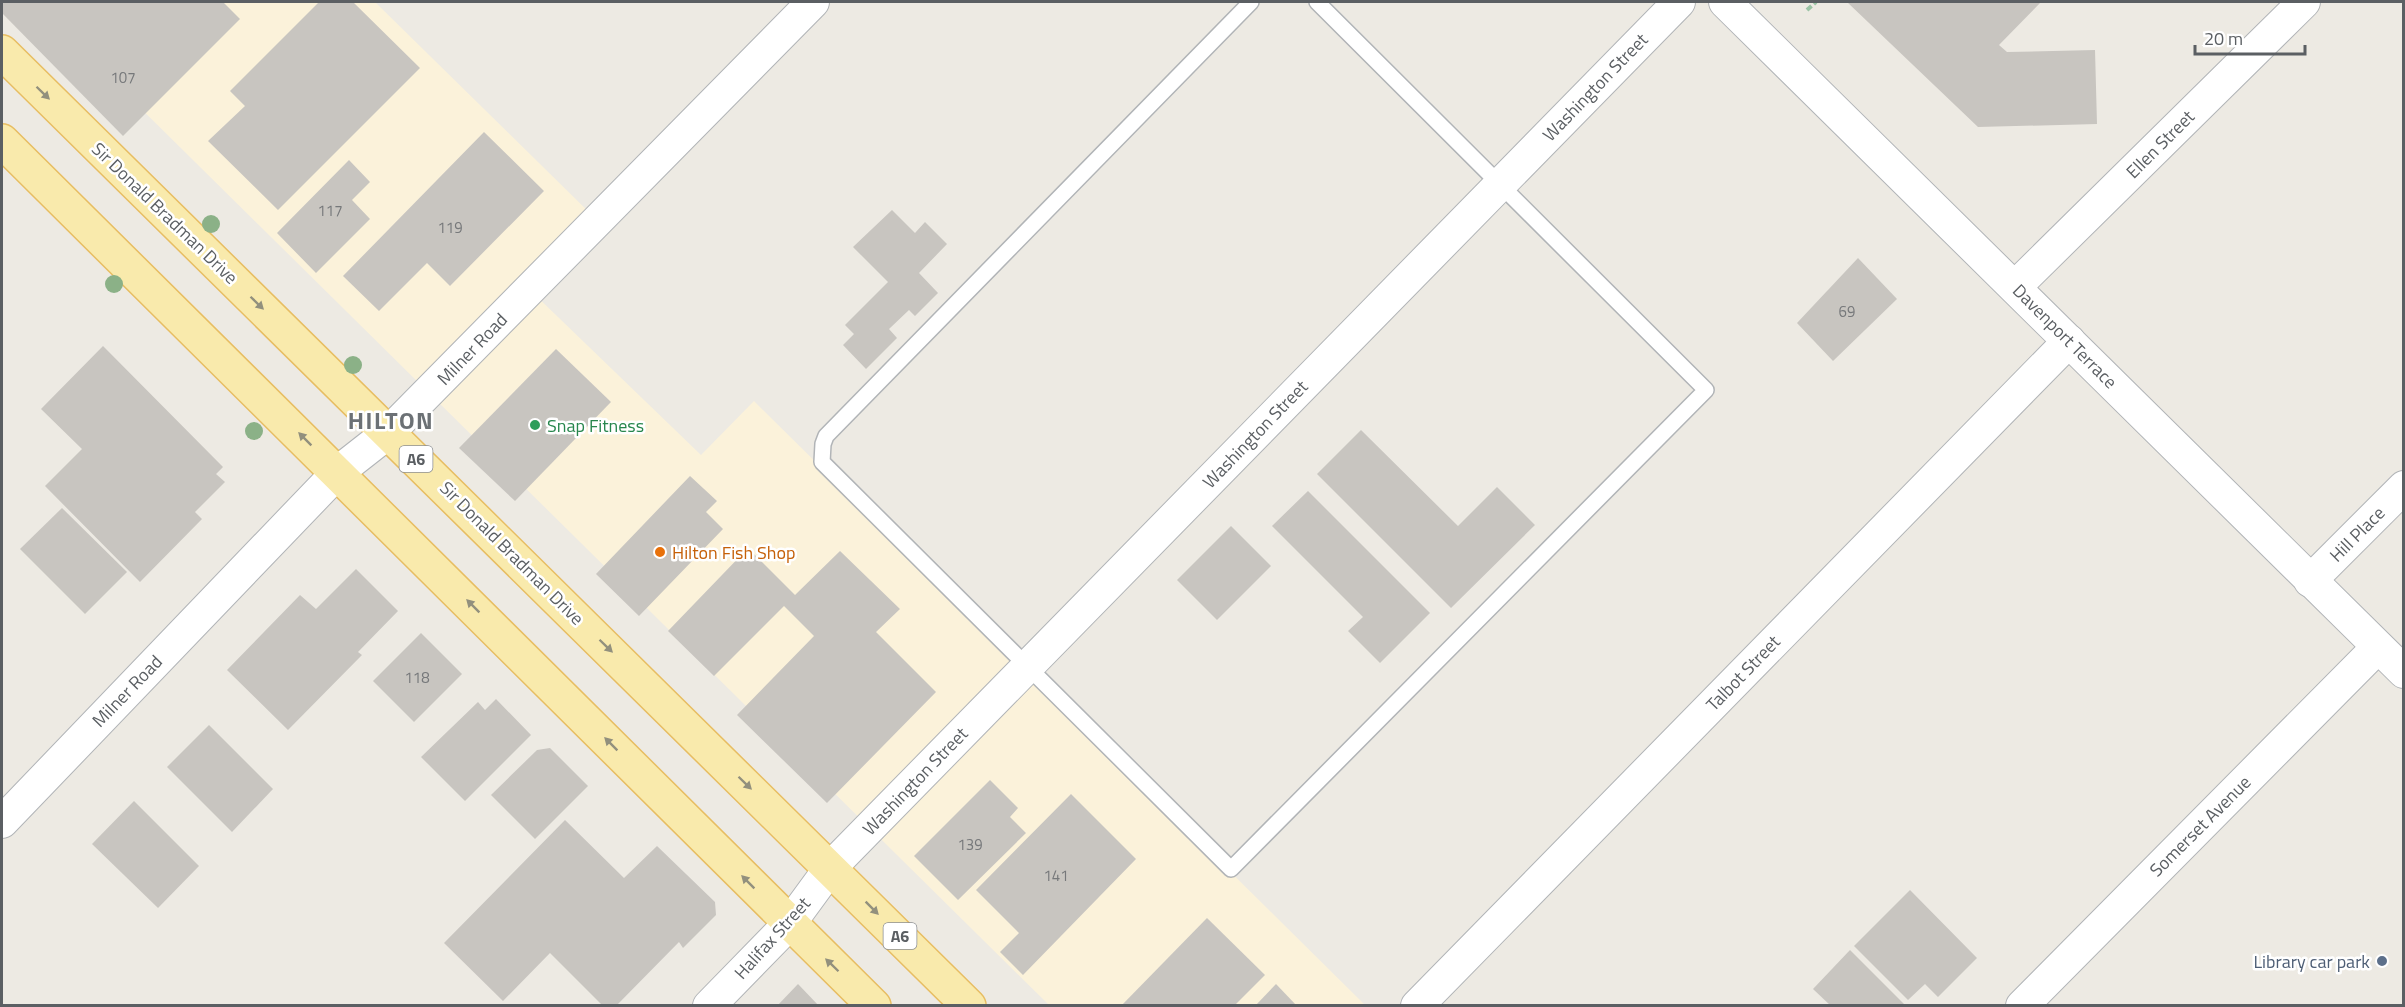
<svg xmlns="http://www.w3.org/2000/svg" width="2405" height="1007" font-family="'Titillium Web',sans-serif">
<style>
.commercial{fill:#fbf2da}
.building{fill:#c8c5c0}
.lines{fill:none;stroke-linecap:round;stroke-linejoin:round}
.service-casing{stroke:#b1b4b7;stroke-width:18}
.minor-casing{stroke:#b1b4b7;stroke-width:34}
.primary-casing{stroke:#e7bd62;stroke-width:36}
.path{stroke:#9bc4a5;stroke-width:4;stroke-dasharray:6 3;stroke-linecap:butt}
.service{stroke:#fff;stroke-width:15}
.minor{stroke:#fff;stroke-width:32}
.primary{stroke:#f9eaac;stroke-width:33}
.tree{fill:#8bb187}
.oneway{fill:#92907d}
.leisure-dot{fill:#2e9e5b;stroke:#fff;stroke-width:2}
.food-dot{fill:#e8710a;stroke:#fff;stroke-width:2}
.service-dot{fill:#5c6f8a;stroke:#fff;stroke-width:2}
.labels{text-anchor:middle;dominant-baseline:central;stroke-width:5;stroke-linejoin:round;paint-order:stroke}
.number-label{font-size:15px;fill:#76787a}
.shield{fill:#fff;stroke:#8c8f92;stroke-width:1.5}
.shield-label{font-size:16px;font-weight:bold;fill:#5b5f63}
.street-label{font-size:18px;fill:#5b5f63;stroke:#fff}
.leisure-label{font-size:18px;fill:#27864d;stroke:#fff;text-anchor:start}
.food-label{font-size:18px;fill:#c56008;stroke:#fff;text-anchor:start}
.service-label{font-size:18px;fill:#4e5e75;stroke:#fff;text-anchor:end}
.district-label{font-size:24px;font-weight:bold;letter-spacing:1.5px;fill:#6c7175;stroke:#fff}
</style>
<rect width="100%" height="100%" fill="#edeae3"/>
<!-- commercial -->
<path class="commercial" d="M33 2H375L598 221 530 290 701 455 754 401 1365 1005H1049Z"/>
<!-- building -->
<g class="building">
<path d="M2 2H223L240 19 123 136 2 13Z"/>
<path d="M319 2H353L420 68 278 210 208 141 245 106 230 91Z"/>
<path d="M1847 2H2041L1999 45 2007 52 2095 50 2097 124 1978 127Z"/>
<path d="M484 132 544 191 450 286 427 263 379 311 343 276Z"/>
<path d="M349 160 370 182 352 200 370 219 316 273 277 233Z"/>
<path d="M892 210 915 233 925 222 947 244 919 273 938 293 915 316 909 310 889 329 897 338 866 369 843 345 854 334 845 325 888 282 853 247Z"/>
<path d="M1858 258 1897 299 1833 361 1797 323Z"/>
<path d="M103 346 223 467 216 474 225 482 195 512 202 519 140 582 45 486 82 449 41 409Z"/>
<path d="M556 349 611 402 515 501 459 448Z"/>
<path d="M1361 430 1458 526 1497 487 1535 525 1451 608 1317 474Z"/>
<path d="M690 476 717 501 706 512 723 529 639 616 596 574Z"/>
<path d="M1308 491 1430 613 1380 663 1348 631 1363 617 1272 526Z"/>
<path d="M62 508 127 572 85 614 20 549Z"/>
<path d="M1231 526 1271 566 1217 620 1177 580Z"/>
<path d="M748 548 795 595 840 551 900 609 876 632 936 692 827 803 737 715 814 636 784 606 714 676 668 631Z"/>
<path d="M356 569 398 611 358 652 362 655 288 730 227 670 300 595 316 609Z"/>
<path d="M421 633 462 674 414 722 373 681Z"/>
<path d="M496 699 531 735 465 801 421 757 478 702 485 710Z"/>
<path d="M209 725 273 789 232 832 167 767Z"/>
<path d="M550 748 588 786 535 839 491 795 537 750Z"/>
<path d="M990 780 1018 808 1010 817 1026 833 958 900 914 856Z"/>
<path d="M1071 794 1136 859 1023 975 1000 952 1019 933 976 890Z"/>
<path d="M134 801 199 866 158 908 92 844Z"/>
<path d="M565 820 624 878 657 846 715 902 716 915 683 948 679 942 616 1006H603L550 953 503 1001 444 943Z"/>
<path d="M1910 890 1977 958 1938 997 1925 984 1908 1000 1854 946Z"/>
<path d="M1207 918 1265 975 1234 1006H1121Z"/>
<path d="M1850 950 1906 1006H1831L1813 989Z"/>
<path d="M798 984 819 1006H777Z"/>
<path d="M1276 984 1297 1006H1255Z"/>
</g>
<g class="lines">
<defs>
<path id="service" d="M1251 2 826 436 823 444 822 462 1231 869 1706 390 1317 2"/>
<g id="minor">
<path d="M1725 2 2404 672"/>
<path d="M2015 287 2304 2"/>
<path d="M2310 581 2404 487"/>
<path d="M2 822 338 472 389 432 813 2"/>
<path d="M709 1006 790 923 831 867 1679 2"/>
<path d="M1417 1006 2069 341"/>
<path d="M2022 1006 2378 647"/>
</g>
<g id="primary">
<path d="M2 52 969 1006"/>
<path d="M2 141 874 1006"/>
</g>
</defs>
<!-- service casing -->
<use href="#service" class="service-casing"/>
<!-- minor casing -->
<use href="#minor" class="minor-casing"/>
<!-- primary casing -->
<use href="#primary" class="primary-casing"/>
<!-- path -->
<path class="path" d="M1807 10 1816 2"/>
<!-- service -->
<use href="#service" class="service"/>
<!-- minor -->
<use href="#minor" class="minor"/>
<!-- primary -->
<use href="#primary" class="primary"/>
</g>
<!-- trees -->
<g class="tree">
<circle cx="211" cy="224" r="9"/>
<circle cx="114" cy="284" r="9"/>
<circle cx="353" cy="365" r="9"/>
<circle cx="254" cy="431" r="9"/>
</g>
<!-- one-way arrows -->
<defs><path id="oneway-solid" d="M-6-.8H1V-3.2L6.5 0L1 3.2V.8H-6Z" transform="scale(1.5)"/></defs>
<g class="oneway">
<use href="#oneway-solid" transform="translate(43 93) rotate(44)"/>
<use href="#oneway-solid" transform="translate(257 303) rotate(44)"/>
<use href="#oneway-solid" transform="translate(305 439) rotate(-135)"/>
<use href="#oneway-solid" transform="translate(473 606) rotate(-135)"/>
<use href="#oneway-solid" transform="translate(606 646) rotate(44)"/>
<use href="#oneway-solid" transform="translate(611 744) rotate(-135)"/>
<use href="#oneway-solid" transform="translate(745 783) rotate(44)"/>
<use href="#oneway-solid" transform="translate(748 882) rotate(-135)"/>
<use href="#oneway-solid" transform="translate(872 908) rotate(45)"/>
<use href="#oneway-solid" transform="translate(832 965) rotate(-136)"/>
</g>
<!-- markers -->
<circle class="leisure-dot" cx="535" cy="425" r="6"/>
<circle class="food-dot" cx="660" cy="552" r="6"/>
<circle class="service-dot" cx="2382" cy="961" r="6"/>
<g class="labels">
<!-- number labels -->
<g class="number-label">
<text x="123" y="77">107</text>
<text x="330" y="210">117</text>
<text x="450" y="227">119</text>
<text x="1847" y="311">69</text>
<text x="417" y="677">118</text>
<text x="970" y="844">139</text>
<text x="1056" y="875">141</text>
</g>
<!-- shield labels -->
<g class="shield">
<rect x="399.5" y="446" width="33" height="26" rx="4.5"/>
<rect x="883.5" y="923" width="33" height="26" rx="4.5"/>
</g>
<g class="shield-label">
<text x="416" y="459">A6</text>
<text x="900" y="936">A6</text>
</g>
<!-- street labels -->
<g class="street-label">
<text transform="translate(1595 87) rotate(-46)">Washington Street</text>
<text transform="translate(2160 144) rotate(-45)">Ellen Street</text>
<text transform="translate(165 213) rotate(44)">Sir Donald Bradman Drive</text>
<text transform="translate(2065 336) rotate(45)">Davenport Terrace</text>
<text transform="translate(472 349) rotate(-46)">Milner Road</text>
<text transform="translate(1255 434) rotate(-46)">Washington Street</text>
<text transform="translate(2357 534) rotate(-45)">Hill Place</text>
<text transform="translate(512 553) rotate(45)">Sir Donald Bradman Drive</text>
<text transform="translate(1743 673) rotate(-46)">Talbot Street</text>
<text transform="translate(127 691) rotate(-46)">Milner Road</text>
<text transform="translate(915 781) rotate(-46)">Washington Street</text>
<text transform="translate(2200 826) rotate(-45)">Somerset Avenue</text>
<text transform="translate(772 938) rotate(-48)">Halifax Street</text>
</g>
<!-- leisure labels -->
<g class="leisure-label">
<text x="547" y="425">Snap Fitness</text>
</g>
<!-- food labels -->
<g class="food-label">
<text x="672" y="552">Hilton Fish Shop</text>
</g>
<!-- service labels -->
<g class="service-label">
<text x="2370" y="961">Library car park</text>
</g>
<!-- district labels -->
<g class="district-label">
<text x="391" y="420">HILTON</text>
</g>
</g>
<!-- border -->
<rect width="2405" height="1007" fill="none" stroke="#5b5f63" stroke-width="6"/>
<!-- scale -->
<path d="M2195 45v9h110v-9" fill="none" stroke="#5b5f63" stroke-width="3"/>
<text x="2204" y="45" font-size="18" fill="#5b5f63" stroke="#ffffff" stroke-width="4.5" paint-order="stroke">20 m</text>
</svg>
